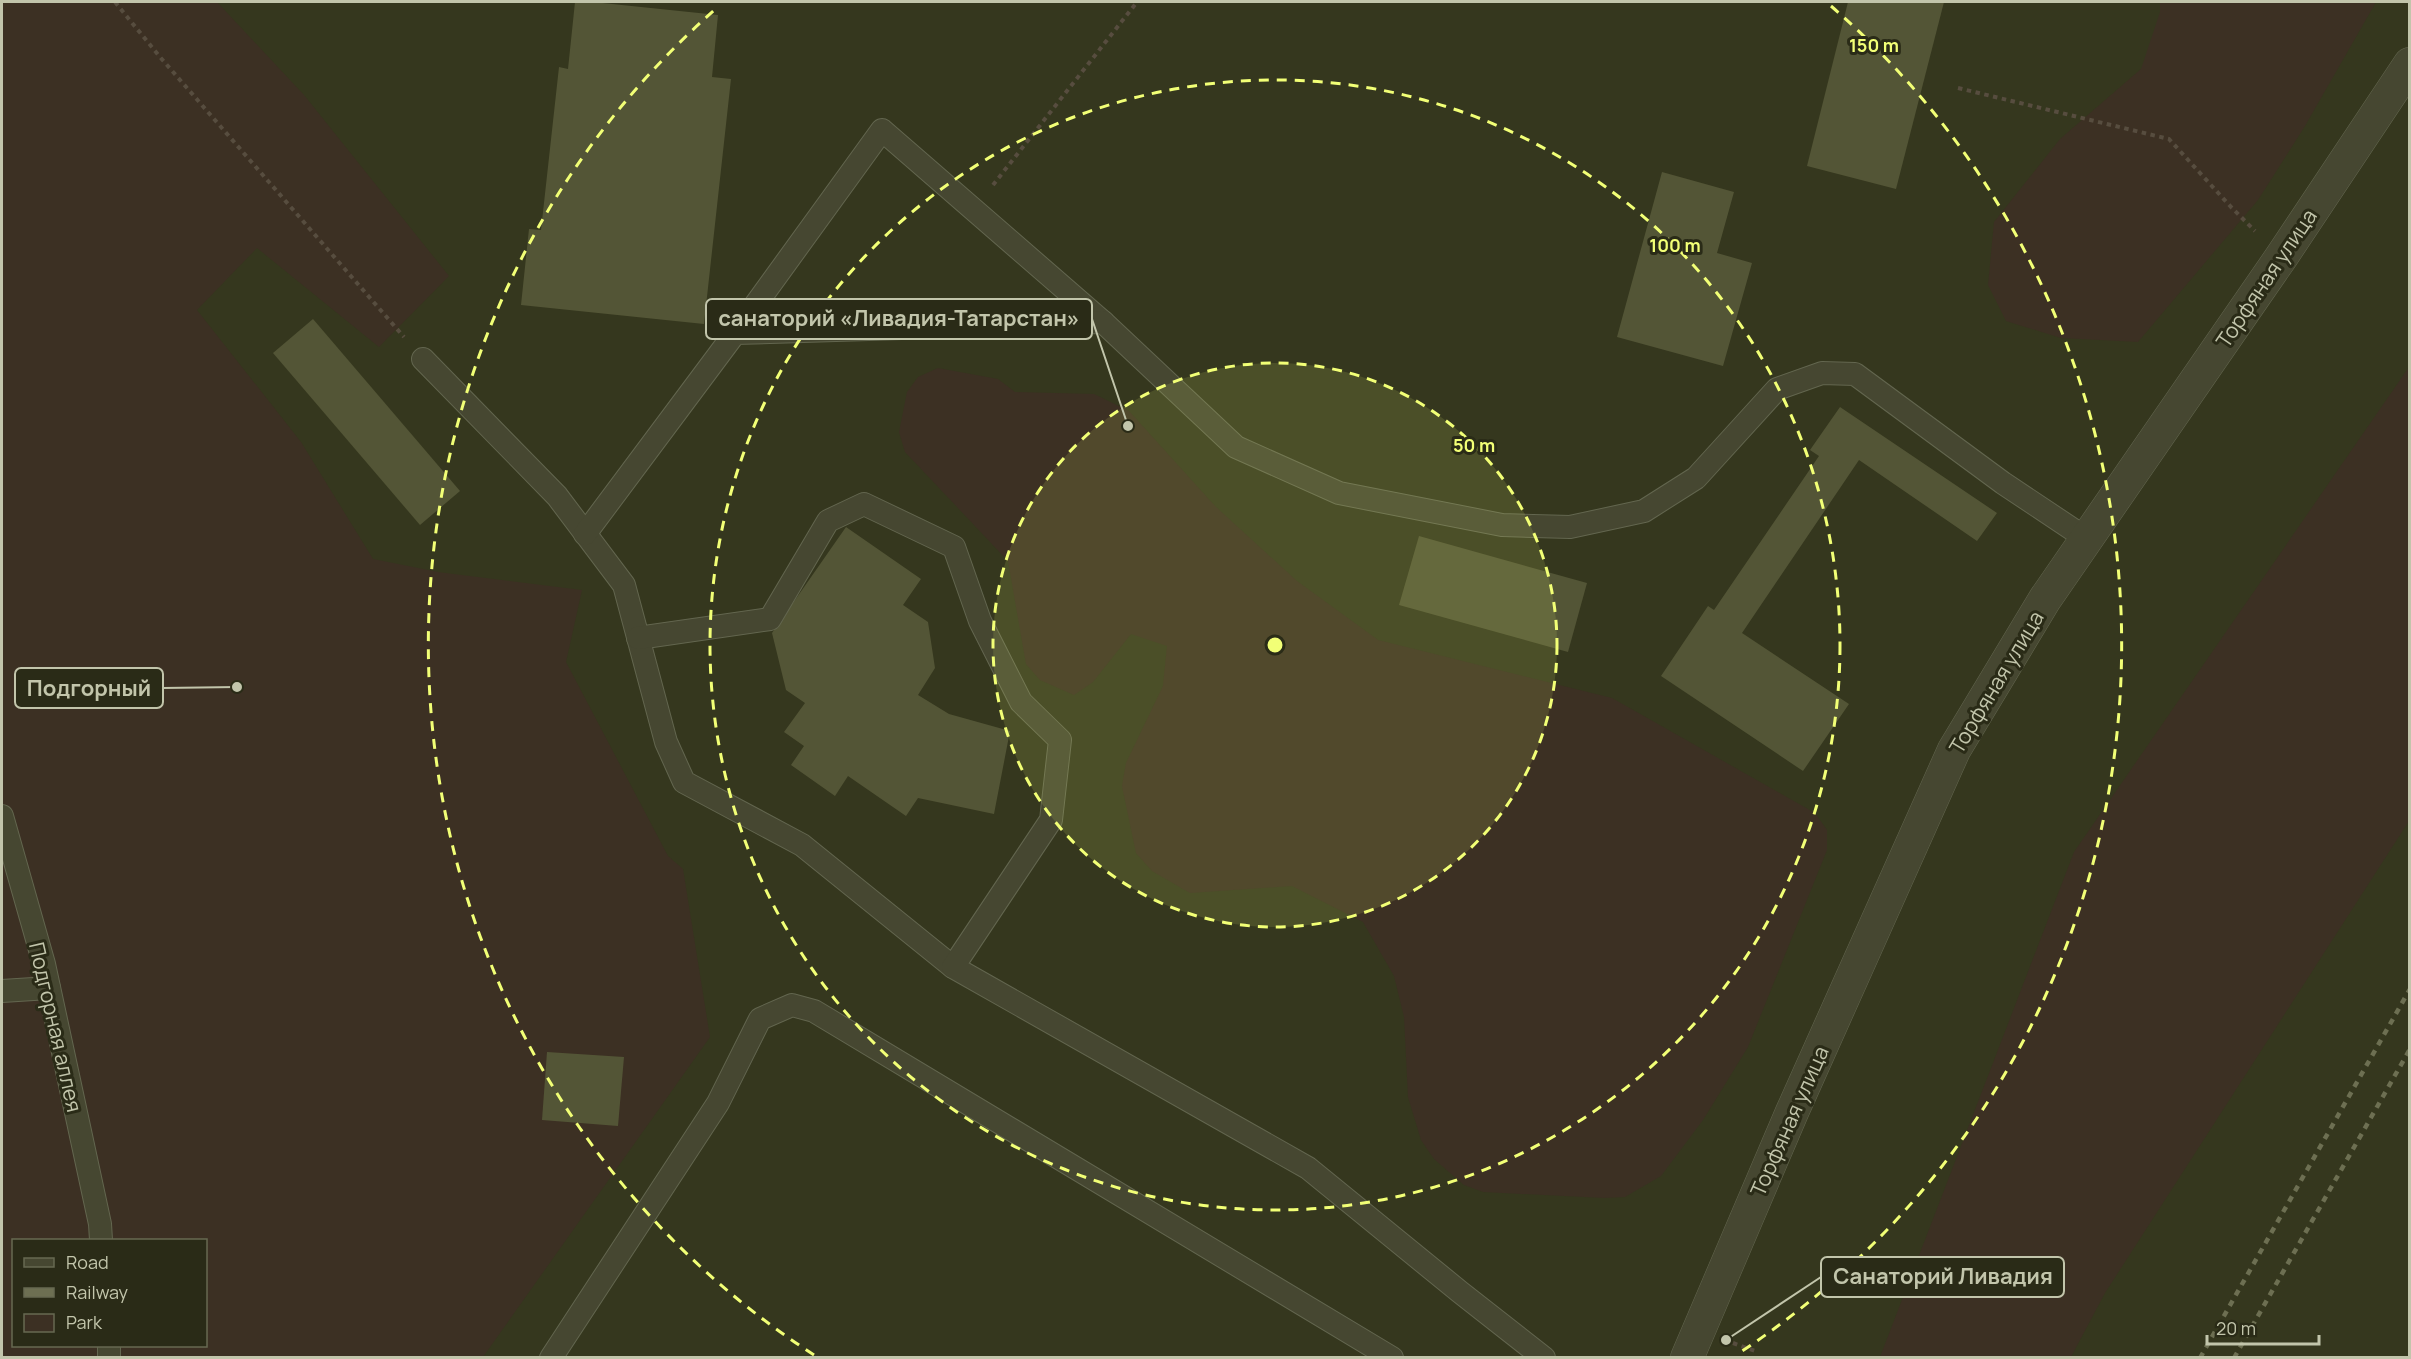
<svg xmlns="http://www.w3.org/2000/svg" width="2411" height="1359" font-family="Manrope,sans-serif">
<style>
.green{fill:#3c3023;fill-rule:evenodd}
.building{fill:#535536}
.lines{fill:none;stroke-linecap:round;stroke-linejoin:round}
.service-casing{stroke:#63664f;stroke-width:24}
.tertiary-casing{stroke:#63664f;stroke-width:34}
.path{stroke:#574d3f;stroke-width:4;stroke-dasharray:4.5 4.5;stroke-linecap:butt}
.service{stroke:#464731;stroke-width:22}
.tertiary{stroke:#464731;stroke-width:33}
.rail{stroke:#6d6f52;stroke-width:4.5;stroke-dasharray:6 6;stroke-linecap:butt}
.ring{fill:none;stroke:#f2ff76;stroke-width:3;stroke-dasharray:10 8}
.labels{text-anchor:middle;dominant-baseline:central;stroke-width:6;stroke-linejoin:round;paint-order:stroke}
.street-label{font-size:21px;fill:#c2c5ab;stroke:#2a2b17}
.centre{fill:#f2ff76;stroke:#2a2b17;stroke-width:3}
.ring-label{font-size:18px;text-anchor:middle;font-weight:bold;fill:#f2ff76;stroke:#2a2b17;stroke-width:6;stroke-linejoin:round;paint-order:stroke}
.leader{fill:none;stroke:#c2c5ab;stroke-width:2}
.callout-dot{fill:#c2c5ab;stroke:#2a2b17;stroke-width:2}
.callout{fill:#2a2b17;stroke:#c2c5ab;stroke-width:2}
.callout-label{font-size:22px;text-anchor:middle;font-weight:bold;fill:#c2c5ab}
</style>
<rect width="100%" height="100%" fill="#35371e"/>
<!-- green -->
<g class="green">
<path d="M2 2H217L304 95 449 276 379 347 257 248 197 310 301 442 373 559 438 572 582 590 566 662 668 856 683 869 710 1037 483 1357 2 1358ZM14 1240H206V1346H14Z"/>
<path d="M2160 2H2376L2305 126 2258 200 2138 342 2061 338 2006 321 1988 285 1994 222 2060 139 2141 69 2160 12Z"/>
<path d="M2409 367V821L2105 1293 2071 1357H1880L2074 852Z"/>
<path d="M938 368 998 379 1015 392 1094 394 1129 411 1215 506 1297 581 1378 640 1612 698 1815 813 1827 830V850L1748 1047 1703 1120 1661 1176 1625 1197 1604 1198 1483 1192 1464 1185 1434 1159 1421 1140 1408 1097 1404 1017 1394 976 1363 922 1292 886 1190 893 1152 871 1136 853 1122 786 1126 763 1163 686 1167 646 1131 634 1093 682 1074 695 1040 680 1026 664 1008 561 905 452 899 432 907 392 918 377Z"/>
</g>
<!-- building -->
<g class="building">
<path d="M575 2H593L718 15 712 77 731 79 704 324 521 305 529 229 541 230 559 67 568 69Z"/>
<path d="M1848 2H1944L1896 189 1807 166Z"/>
<path d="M1662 172 1734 192 1717 253 1752 263 1723 366 1617 337Z"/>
<path d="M313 319 460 491 420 525 273 353Z"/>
<path d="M1840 407 1997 513 1977 541 1859 460 1742 633 1849 704 1803 771 1661 676 1708 606 1714 610 1819 456 1810 450Z"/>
<path d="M846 527 921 579 903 605 928 622 935 668 918 695 949 714 1010 731 994 814 918 798 906 816 848 776 835 796 791 765 804 746 784 732 805 703 786 690 772 633Z"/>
<path d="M1419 536 1587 583 1568 652 1399 605Z"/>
<path d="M547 1052 624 1057 618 1126 542 1120Z"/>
</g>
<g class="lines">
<defs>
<g id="service">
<path d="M735 333 882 130 1103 322"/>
<path d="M423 359 557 496 624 585 666 742 684 782 802 845 953 967"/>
<path d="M585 534 735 333 1103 322 1236 447 1339 493 1502 525 1570 527 1644 511 1696 478 1777 389 1822 373 1855 374 2003 483 2087 539"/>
<path d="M638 638 770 619 828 521 864 504 954 547 980 621 1021 702 1060 740 1051 820 953 967 1308 1168 1460 1292 1544 1358"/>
<path d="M2 816 44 964 100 1224 101 1240"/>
<path d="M2 991 49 988"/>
<path d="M109 1346V1358"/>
<path d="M551 1358 718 1103 760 1019 792 1005 814 1011 1392 1358"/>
</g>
<path id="tertiary" d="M1687 1358 1792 1112 1954 750 2045 599 2282 256 2410 64"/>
</defs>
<!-- service casing -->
<use href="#service" class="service-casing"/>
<!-- tertiary casing -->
<use href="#tertiary" class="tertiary-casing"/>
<!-- path -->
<g class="path">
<path d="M115 2 160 57 404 337"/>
<path d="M1958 88 2169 139 2231 207 2255 231"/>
<path d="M993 185 1137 2"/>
<path d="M1733 1343 1758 1352"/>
</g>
<!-- service -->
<use href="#service" class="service"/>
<!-- tertiary -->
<use href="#tertiary" class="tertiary"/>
<!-- rail -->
<g class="rail">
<path d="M2200 1358 2410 989"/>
<path d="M2234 1358 2410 1049"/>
</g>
</g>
<!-- distance rings -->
<circle cx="1275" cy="645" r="282" fill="#f2ff76" fill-opacity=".12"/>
<g class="ring">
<circle cx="1275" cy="645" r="282"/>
<circle cx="1275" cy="645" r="565"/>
<path d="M814 1355A847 847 0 0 1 719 6M1831 6A847 847 0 0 1 1736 1355"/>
</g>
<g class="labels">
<!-- street labels -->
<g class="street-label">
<text transform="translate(2266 278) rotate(-56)">Торфяная улица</text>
<text transform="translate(1996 682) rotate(-59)">Торфяная улица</text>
<text transform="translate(56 1027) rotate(77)">Подгорная аллея</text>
<text transform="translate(1789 1121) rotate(-66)">Торфяная улица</text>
</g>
</g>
<circle cx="1275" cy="645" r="9" class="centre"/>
<g class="ring-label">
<text x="1874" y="52">150 m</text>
<text x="1675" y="252">100 m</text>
<text x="1474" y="452">50 m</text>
</g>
<!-- callouts -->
<path class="leader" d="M1128 426L1092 319M237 687L163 688M1726 1340L1821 1277"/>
<g class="callout-dot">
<circle cx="1128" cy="426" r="6"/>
<circle cx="237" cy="687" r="6"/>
<circle cx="1726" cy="1340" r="6"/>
</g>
<g class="callout">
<rect x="706" y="299" width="386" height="40" rx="6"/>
<rect x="15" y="668" width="148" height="40" rx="6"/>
<rect x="1821" y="1257" width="243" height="40" rx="6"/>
</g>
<g class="callout-label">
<text x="899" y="326">санаторий «Ливадия-Татарстан»</text>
<text x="89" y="696">Подгорный</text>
<text x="1943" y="1284">Санаторий Ливадия</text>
</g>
<!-- border -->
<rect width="2411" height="1359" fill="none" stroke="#c2c5ab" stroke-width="6"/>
<!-- legend -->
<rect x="12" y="1239" width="195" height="108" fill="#2a2b17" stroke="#676952" stroke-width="1.5"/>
<rect x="24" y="1258" width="30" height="9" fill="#464731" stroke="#676952" stroke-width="1.5"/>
<text x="66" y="1269" font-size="18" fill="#c2c5ab">Road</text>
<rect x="24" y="1288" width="30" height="9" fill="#6d6f52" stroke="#676952" stroke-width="1.5"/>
<text x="66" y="1299" font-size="18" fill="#c2c5ab">Railway</text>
<rect x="24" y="1314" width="30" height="18" fill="#3c3023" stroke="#676952" stroke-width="1.5"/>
<text x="66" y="1329" font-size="18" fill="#c2c5ab">Park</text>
<!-- scale -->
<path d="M2207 1335v9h112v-9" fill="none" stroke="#c2c5ab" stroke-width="3"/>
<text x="2216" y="1335" font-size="18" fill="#c2c5ab" stroke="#2a2b17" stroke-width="4.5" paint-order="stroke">20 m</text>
</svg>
